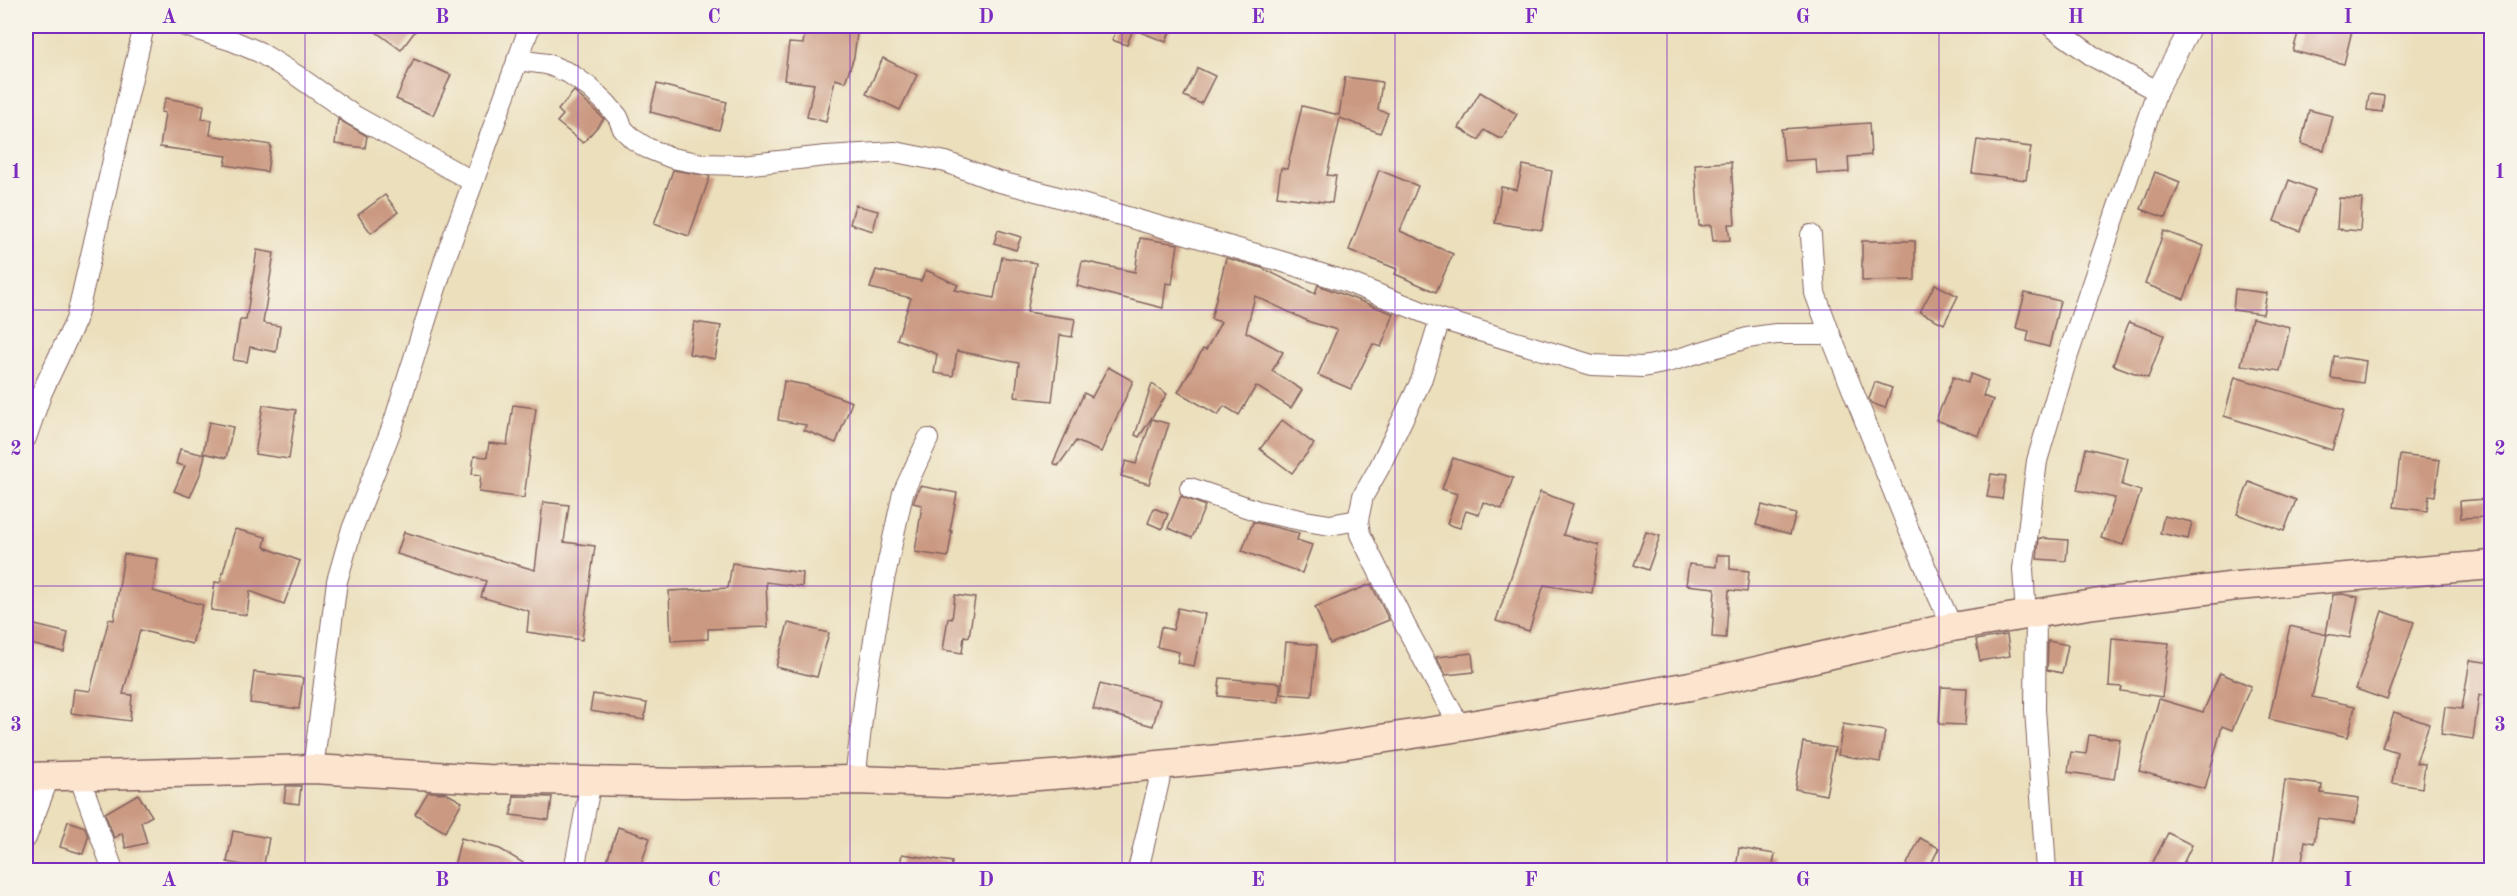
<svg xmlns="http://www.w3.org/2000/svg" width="2517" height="896" font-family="'Old Standard TT',serif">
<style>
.building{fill:#cb9981}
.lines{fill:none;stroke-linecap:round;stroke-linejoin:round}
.street-casing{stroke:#82625e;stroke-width:22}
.secondary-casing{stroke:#82625e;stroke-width:31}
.street{stroke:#fff;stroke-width:20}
.secondary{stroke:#fce5cf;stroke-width:28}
.grid{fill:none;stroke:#7b2cbf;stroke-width:1.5;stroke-opacity:0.55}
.neatline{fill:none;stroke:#7b2cbf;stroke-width:2}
.grid-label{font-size:20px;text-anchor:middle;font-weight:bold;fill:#7b2cbf}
</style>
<rect width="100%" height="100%" fill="#f7f3e8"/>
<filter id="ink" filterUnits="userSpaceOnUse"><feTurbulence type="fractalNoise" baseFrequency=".0167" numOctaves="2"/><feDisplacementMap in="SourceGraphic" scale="12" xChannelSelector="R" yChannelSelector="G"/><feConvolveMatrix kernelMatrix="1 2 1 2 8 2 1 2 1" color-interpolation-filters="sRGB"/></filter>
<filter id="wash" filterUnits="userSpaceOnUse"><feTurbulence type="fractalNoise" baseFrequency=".008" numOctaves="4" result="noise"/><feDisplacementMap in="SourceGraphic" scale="24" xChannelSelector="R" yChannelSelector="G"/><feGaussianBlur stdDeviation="1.35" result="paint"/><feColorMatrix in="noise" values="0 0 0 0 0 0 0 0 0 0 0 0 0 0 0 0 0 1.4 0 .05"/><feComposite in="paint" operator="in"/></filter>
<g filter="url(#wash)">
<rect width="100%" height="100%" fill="#ebdfbc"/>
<g id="blocks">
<!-- building -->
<g class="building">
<path d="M368 26H419L401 50Z"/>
<path d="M806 26H858L854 57 845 82 835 79 826 122 807 117 814 84 784 80 789 43 803 44Z"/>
<path d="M1118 26H1172L1166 42 1133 29 1127 45 1112 40Z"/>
<path d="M2300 26H2353L2344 64 2293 51Z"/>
<path d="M883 58 917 75 900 110 866 94Z"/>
<path d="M414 59 451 75 433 115 396 99Z"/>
<path d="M1198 68 1215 76 1201 104 1184 96Z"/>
<path d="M1345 77 1382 82 1378 110 1388 113 1380 133 1340 118 1327 175 1336 176 1332 203 1277 196 1281 168 1287 169 1302 106 1339 115Z"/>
<path d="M657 84 727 102 719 130 650 112Z"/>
<path d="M574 91 604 119 583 143 557 122 563 115 558 110Z"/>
<path d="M1480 92 1517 114 1503 138H1498L1484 130 1479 140 1459 128Z"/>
<path d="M2369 94 2384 96 2382 112 2367 110Z"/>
<path d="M166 98 204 105 202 119 212 120 210 135 271 145 267 172 225 165 227 156 160 147 165 113 161 112Z"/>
<path d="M2309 110 2333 116 2324 150 2301 144Z"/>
<path d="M338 119 367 136 365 148 335 144Z"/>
<path d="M1869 123 1871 155 1848 157 1849 172 1817 174 1816 159 1784 161 1781 129Z"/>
<path d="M1977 140 2031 147 2026 180 1972 173Z"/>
<path d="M1731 162 1735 224H1728L1730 240 1713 241 1711 225 1699 226 1695 164Z"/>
<path d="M1523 165 1552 171 1542 230 1495 223 1501 187 1517 190Z"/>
<path d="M673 170 710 176 689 236 654 224Z"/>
<path d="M1379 170 1418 186 1400 231 1453 254 1436 292 1395 274 1397 269 1349 250Z"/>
<path d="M2155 172 2180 182 2166 218 2141 209Z"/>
<path d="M2289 180 2315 190 2300 231 2274 221Z"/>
<path d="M385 195 398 212 371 233 358 215Z"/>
<path d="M2339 198 2362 199 2360 231 2337 229Z"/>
<path d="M855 205 878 211 873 231 850 224Z"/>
<path d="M998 230 1021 237 1016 250 994 243Z"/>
<path d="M2164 231 2204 246 2184 299 2145 284Z"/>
<path d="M1140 238 1178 244 1172 284 1166 283 1163 308 1077 286 1082 261 1135 272Z"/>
<path d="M1862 241H1915V280L1862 281Z"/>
<path d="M257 250 274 253 263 323 280 326 276 352 250 347 247 362 233 360 240 320H246Z"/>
<path d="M1002 257 1036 263 1027 312 1075 319 1072 337 1060 335 1052 401 1015 397 1019 363 957 351 953 376 934 373 937 354 897 339 911 298 870 288 876 270 921 281 926 270 958 285 955 290 994 298Z"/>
<path d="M1226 258 1262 268 1315 294 1318 285 1394 314 1381 347 1373 344 1351 389 1318 375 1337 330 1310 322 1255 296 1246 332 1283 352 1272 371 1302 390 1291 408 1256 386 1239 415 1224 406 1218 415 1178 392 1203 349 1206 350 1221 322 1211 319Z"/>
<path d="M1935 284 1958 296 1944 324 1920 312Z"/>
<path d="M2235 289 2267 293 2263 314 2233 310Z"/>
<path d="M2025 293 2060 301 2049 347 2027 341 2029 331 2016 328Z"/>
<path d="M2252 318 2290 327 2280 371 2241 365Z"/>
<path d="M694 322 721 326 715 359 689 354Z"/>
<path d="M2129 322 2164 335 2148 378 2113 365Z"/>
<path d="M2334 356 2366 361 2363 383 2331 378Z"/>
<path d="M1108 367 1133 381 1101 452 1076 441 1058 466 1053 463 1084 393 1092 397Z"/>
<path d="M1971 374 1988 381 1983 396 1993 400 1979 436 1936 420 1953 377 1967 383Z"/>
<path d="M2235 377 2344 410 2332 450 2224 416Z"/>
<path d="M784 381 806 385 852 402 836 443 804 430 806 425 778 420Z"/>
<path d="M1875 382 1892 388 1885 408 1871 403 1869 399Z"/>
<path d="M1152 384 1167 394 1139 437 1135 435Z"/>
<path d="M263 405 296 410 289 459 255 454Z"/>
<path d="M513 405 536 408 524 498 479 492 481 475 472 474 474 456 487 457 489 443 507 445Z"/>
<path d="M1152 419 1169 424 1149 484 1121 476 1126 461 1136 464Z"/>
<path d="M1282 420 1314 444 1292 473 1260 449Z"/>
<path d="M209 422 233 427 226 458 203 453Z"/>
<path d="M2086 448 2128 458 2122 485 2141 491 2123 545 2101 538 2115 498 2077 490Z"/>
<path d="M180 449 205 455 201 472 190 497 174 491 185 466 176 464Z"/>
<path d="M2400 455 2440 460 2435 496 2429 495 2427 511 2394 507Z"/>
<path d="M1453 458 1513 478 1502 509 1483 502 1479 515 1466 511 1460 528 1447 524 1457 494 1442 489Z"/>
<path d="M1991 474 2006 476 2002 499 1987 497Z"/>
<path d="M2249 482 2296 500 2284 531 2237 514Z"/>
<path d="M920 486 957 493 950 531H952L948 557 915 552 922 505 913 503Z"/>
<path d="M1540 492 1573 504 1563 535 1599 545 1592 593 1544 585 1529 631 1496 621Z"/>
<path d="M1181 496 1205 506 1192 538 1168 528Z"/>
<path d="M2486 499 2487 517 2461 518 2460 501Z"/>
<path d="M543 502 569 505 564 542 595 546 582 640 527 632 529 611 481 597 486 581 397 554 404 532 535 570Z"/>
<path d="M1762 505 1796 514 1790 534 1756 525Z"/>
<path d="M1154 508 1168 514 1162 529 1148 523Z"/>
<path d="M2164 516 2192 522 2188 539 2160 533Z"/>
<path d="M1253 522 1299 533 1297 540 1312 545 1302 573 1242 551Z"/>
<path d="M235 529 266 537 264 547 300 561 284 604 250 591 247 615 211 610 215 582 220 583Z"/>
<path d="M1646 532 1660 536 1648 570 1634 565Z"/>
<path d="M2039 538 2068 540 2066 561 2037 559Z"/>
<path d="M124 554 158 559 153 591 203 605 192 644 140 630 123 694 132 695 130 721 71 713 74 689 90 691 109 619 114 620Z"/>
<path d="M1717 555H1730V569L1749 571 1747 592 1729 590 1726 638 1712 637 1715 588 1686 585 1689 564 1716 567Z"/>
<path d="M732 563 803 573 802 587 766 582 768 627 708 629V639L671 641 669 591 728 588Z"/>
<path d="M1371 584 1389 620 1330 644 1315 607Z"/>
<path d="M2342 594 2358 597 2350 638 2326 634 2333 595Z"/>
<path d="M955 595 975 598 969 637 964 636 962 653 943 650 948 618 952 619Z"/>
<path d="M1178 608 1205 614 1194 666 1177 663 1179 652 1157 647 1161 627 1173 630Z"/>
<path d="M2382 611 2414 622 2387 700 2356 689Z"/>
<path d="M788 623 829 633 817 677 776 667Z"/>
<path d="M35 625 68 633 64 652 30 644Z"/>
<path d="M2290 626 2327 635 2312 697 2355 706 2348 737 2269 719Z"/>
<path d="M2007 635 2010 656 1980 661 1976 640Z"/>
<path d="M2112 638 2169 643 2162 697 2121 691 2122 687 2109 686Z"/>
<path d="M2048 641 2068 645 2062 673 2047 670Z"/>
<path d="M1286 642 1317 645 1312 696 1281 694Z"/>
<path d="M1472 653 1474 672 1446 675 1436 657Z"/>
<path d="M2470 660 2492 663V697L2479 695 2473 739 2441 734 2445 707 2462 709Z"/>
<path d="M254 672 303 678 299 709 250 703Z"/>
<path d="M2220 673 2251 686 2232 730 2222 726 2205 789 2139 771 2159 699 2203 712Z"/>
<path d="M1220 678 1280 683 1279 702 1218 696Z"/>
<path d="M1100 684 1160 700 1153 726 1093 709Z"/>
<path d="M1941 687 1967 688 1965 725 1939 724Z"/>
<path d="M593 694 647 703 644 720 590 711Z"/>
<path d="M2394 712 2429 724 2416 763 2425 764 2422 788 2392 783 2397 752 2382 747Z"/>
<path d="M1843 724 1885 731 1880 762 1838 755Z"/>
<path d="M2089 735 2120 739 2114 779 2068 772 2071 752 2086 754Z"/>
<path d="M1803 742 1835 748 1826 795 1795 789Z"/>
<path d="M2285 780 2322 785 2321 793 2359 798 2355 823 2318 818 2314 843 2305 841 2301 868 2273 864Z"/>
<path d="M286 786H301L299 804 284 802Z"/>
<path d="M428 792 446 793 462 802 445 832 415 814Z"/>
<path d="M138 794 152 816 141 822 147 843 126 848 122 833 114 838 105 813Z"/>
<path d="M514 796 552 797 549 820 511 815Z"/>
<path d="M68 821 85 827 88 837 83 854 60 847Z"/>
<path d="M618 827 650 838 639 870H604Z"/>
<path d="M233 831 269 838 263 869 227 862Z"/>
<path d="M2168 833 2192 845 2180 870H2149Z"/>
<path d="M461 838 500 849 535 870H453Z"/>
<path d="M1920 838 1939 848 1928 870H1904Z"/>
<path d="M1739 848 1775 854 1772 870H1736Z"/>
<path d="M902 854 952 862 951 870H899Z"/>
</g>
</g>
</g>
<g filter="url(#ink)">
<use href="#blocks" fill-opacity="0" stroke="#82625e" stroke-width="1.5"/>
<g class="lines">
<defs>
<g id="street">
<path d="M185 26 233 41 259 52 296 75 353 115 472 181"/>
<path d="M2051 26 2094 57 2157 91"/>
<path d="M517 60 547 64 569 73 590 88 606 103 618 117 623 129 633 139 647 148 672 158 703 164 742 165 826 156 895 152 946 162 996 181 1044 193 1280 261 1347 282 1440 319 1592 365 1643 367 1668 362 1747 338 1776 334H1830"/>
<path d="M1811 235 1815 293 1830 334 1909 530 1952 627"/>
<path d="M1440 319 1421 381 1379 468 1363 496 1358 520 1360 534 1405 625 1460 727"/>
<path d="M26 438 42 392 76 320 144 26"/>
<path d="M1190 488 1258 511 1305 521 1330 525 1358 520"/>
<path d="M2036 613 2035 709 2046 870"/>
<path d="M2026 615 2023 569 2037 461 2068 355 2157 91 2191 26"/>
<path d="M313 769 337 581 351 532 393 425 445 259 530 26"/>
<path d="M79 776 113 870"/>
<path d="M855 780 865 694 884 580 903 493 928 439"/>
<path d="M26 838 49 777"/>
<path d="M574 870 591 781"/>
<path d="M1138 870 1163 765"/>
</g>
<path id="secondary" d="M26 777 313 769 487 779 683 783 855 780 946 783 1078 773 1300 751 1460 727 1690 686 1952 627 2094 604 2237 586 2492 565"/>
</defs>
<!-- street casing -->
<use href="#street" class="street-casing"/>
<!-- secondary casing -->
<use href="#secondary" class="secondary-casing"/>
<!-- street -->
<use href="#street" class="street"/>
<!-- secondary -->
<use href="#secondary" class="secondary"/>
</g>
</g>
<!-- grid -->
<path class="grid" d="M305 26V870M578 26V870M850 26V870M1122 26V870M1395 26V870M1667 26V870M1939 26V870M2212 26V870M26 310H2492M26 586H2492"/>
<!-- margin -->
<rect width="2517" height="896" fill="none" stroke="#f7f3e8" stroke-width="66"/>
<rect x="33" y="33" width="2451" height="830" class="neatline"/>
<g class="grid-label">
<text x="169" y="23">A</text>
<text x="442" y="23">B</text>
<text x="714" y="23">C</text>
<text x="986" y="23">D</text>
<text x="1258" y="23">E</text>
<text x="1531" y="23">F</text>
<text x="1803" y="23">G</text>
<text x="2076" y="23">H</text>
<text x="2348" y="23">I</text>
<text x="16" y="178">1</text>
<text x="2500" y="178">1</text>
<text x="16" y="455">2</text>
<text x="2500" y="455">2</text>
<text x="16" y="731">3</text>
<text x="2500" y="731">3</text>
<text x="169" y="886">A</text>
<text x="442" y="886">B</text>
<text x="714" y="886">C</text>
<text x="986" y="886">D</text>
<text x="1258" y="886">E</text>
<text x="1531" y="886">F</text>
<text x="1803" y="886">G</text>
<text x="2076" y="886">H</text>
<text x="2348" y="886">I</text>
</g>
</svg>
